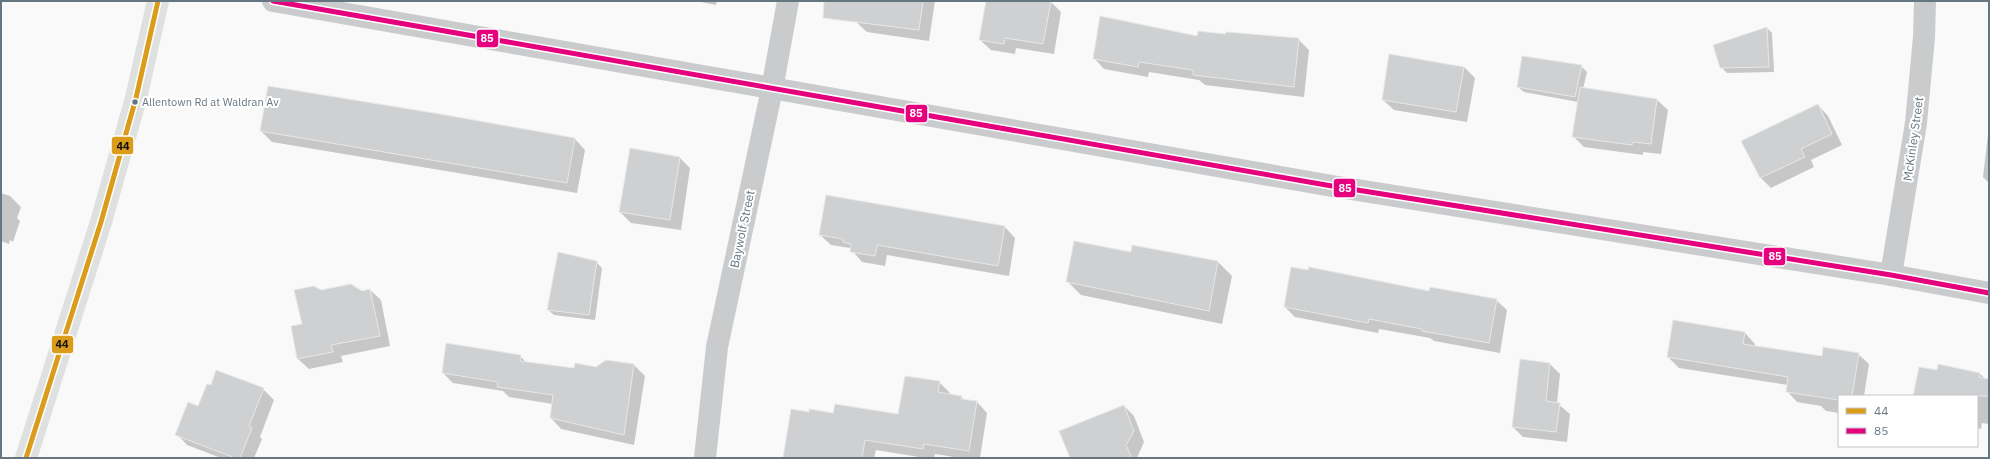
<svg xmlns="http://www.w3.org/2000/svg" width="1990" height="459" font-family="'IBM Plex Sans',sans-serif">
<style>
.shadow{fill:#0003}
.building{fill:#ced0d1;stroke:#e8e8e8}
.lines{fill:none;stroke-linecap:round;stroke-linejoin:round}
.street{stroke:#cacbcc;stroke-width:22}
.primary{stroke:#dfe0e0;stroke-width:22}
.bus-1-casing{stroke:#fff;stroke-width:8}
.bus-2-casing{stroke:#fff;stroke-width:8}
.bus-1{stroke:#da9c1a;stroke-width:5}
.bus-2{stroke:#e5007d;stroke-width:5}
.bus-dot{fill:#667681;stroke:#fff;stroke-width:1.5}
.labels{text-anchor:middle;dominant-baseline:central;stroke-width:4;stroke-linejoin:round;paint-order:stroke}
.bus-label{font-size:11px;fill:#667681;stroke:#fff;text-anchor:start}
.street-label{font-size:12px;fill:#667681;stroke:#fff}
.line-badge{stroke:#fff;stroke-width:1.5}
.badge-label{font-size:11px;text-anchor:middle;font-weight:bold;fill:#fff}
.pale-badge-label{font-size:11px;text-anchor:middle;font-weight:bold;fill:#111}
</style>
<rect width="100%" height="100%" fill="#f9f9f9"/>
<!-- shadow -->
<g class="shadow">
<path d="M696 1H717L716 5Z"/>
<path d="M859 1H935L929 41 867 32 856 22Z"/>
<path d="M987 1H1050L1061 12 1054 54 1016 48 1015 54 991 50 980 40Z"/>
<path d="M1767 28 1772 33 1774 72 1727 73 1721 67Z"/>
<path d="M1198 37 1298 39 1309 50 1304 97 1205 85 1199 80 1149 72 1148 77 1104 69 1094 58Z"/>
<path d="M1390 55 1464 67 1475 78 1467 122 1394 110 1383 100Z"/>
<path d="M1581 66 1587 72 1583 89 1657 100 1668 110 1661 154 1643 152V155L1584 147 1573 136 1578 102 1524 92 1518 87Z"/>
<path d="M1818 105 1828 116 1842 145 1811 160 1814 167 1771 188 1761 178Z"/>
<path d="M1989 126V183L1983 177Z"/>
<path d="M261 131 575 139 585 150 577 193 272 142Z"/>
<path d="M680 158 690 168 681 230 631 223 620 212Z"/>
<path d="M1 193 10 196 21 207 17 218 20 221 13 242 10 240 9 244 1 241Z"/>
<path d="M826 196 1005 227 1015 238 1009 276 887 255 885 266 862 262 850 248 831 245 820 235Z"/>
<path d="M1131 253 1218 262 1232 276 1222 324 1081 295 1067 281Z"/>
<path d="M596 262 602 268 595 320 554 315 548 310Z"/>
<path d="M370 290 381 300 390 346 341 356 343 362 309 369 298 359 303 325 321 291 362 292Z"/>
<path d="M1430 292 1496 300 1507 310 1500 353 1434 341 1430 338 1379 329 1378 333 1295 317 1285 307Z"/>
<path d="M1745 333 1755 344V347L1823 357 1858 354 1869 364 1864 396H1839V413L1826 411 1821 406 1797 402 1787 391 1788 385 1679 368 1668 357Z"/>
<path d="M520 356 527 363 575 369 597 368 606 361 634 365 645 376 634 445 561 429 551 418 553 404 509 397 503 391 453 383 443 373Z"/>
<path d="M1550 364 1560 374 1557 403 1570 414 1567 442 1523 437 1513 427Z"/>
<path d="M1938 371 1980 374 1989 382V424L1982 423 1981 429 1977 428V396H1914Z"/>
<path d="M939 382 950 393V395L961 397 965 400 977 402 987 413 980 458H960L935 454 934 458H925L876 450 874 458H784L811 413 899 415Z"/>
<path d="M263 389 274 400 260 437 262 439 254 458H221L187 445 177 434Z"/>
<path d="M1124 406 1134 416 1144 442 1137 458H1071Z"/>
</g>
<!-- building -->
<g class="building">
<path d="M824 1H923L919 30 823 18Z"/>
<path d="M986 1H1051L1043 44 1005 38 1004 44 979 40Z"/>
<path d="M1100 16 1197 36 1198 31 1225 34 1226 32 1299 38 1294 87 1193 75V70L1139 62 1138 67 1093 59Z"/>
<path d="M1767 27 1769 67 1720 68 1713 45Z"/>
<path d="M1389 54 1464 67 1456 112 1382 100Z"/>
<path d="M1522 56 1582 65 1575 97 1517 87Z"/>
<path d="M268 86 440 114 575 138 567 183 260 131Z"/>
<path d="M1580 87 1657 99 1651 144 1633 142 1632 145 1572 137Z"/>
<path d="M1818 104 1832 134 1801 149 1805 157 1760 178 1741 141Z"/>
<path d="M630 148 680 157 670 220 619 212Z"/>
<path d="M826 195 1005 226 998 266 877 245 875 256 850 252 851 244 843 242V239L819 235Z"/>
<path d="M1074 241 1131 252 1132 245 1218 261 1209 311 1066 282Z"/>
<path d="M558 252 597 261 589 315 547 310Z"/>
<path d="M1291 267 1308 270 1309 267 1429 291 1430 287 1497 299 1489 343 1422 331V329L1369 319 1368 323 1284 307Z"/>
<path d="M351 284 362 291 370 289 380 336 331 345 333 352 297 359 291 326 302 324 294 290 314 286 321 290Z"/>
<path d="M1673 320 1745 332 1743 344 1822 356 1823 347 1859 353 1852 396H1839V400L1786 392 1788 377 1667 357Z"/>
<path d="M446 343 521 355 520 361 574 368 575 363 596 367 606 360 634 364 624 435 550 418 553 395 497 387 498 382 442 373Z"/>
<path d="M1520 359 1550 363 1546 401 1560 403 1556 432 1512 427Z"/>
<path d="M1938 364 1980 373 1979 377 1989 379V396H1913L1919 367 1937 370Z"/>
<path d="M216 370 264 388 249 426 252 428 240 458H235L175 435 188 402 198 406 207 384 211 385Z"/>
<path d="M905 376 940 381 938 392 962 396 961 399 977 401 969 451 924 444 923 449 865 440 862 458H783L791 409 809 412V409L833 413 835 404 898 414Z"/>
<path d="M1124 405 1134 431 1126 445 1132 458H1070L1059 431Z"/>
</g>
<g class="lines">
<!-- street -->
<g class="street">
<path d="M273 1 1332 186 1891 275 1989 293"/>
<path d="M1891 275 1916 123 1924 37 1925 1"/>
<path d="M705 458 717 347 772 89 788 1"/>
</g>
<!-- primary -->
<path class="primary" d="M26 458 101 222 136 98 158 1"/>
<defs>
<path id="bus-1" d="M26 458 101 222 136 98 158 1"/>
<path id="bus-2" d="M273 1 1332 186 1891 275 1989 293"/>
</defs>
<!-- bus-1 casing -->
<use href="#bus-1" class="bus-1-casing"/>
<!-- bus-2 casing -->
<use href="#bus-2" class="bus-2-casing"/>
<!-- bus-1 -->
<use href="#bus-1" class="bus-1"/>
<!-- bus-2 -->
<use href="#bus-2" class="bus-2"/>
</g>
<!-- markers -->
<circle class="bus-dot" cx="135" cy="102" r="3.5"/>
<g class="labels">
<!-- bus labels -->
<g class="bus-label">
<text x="142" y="102">Allentown Rd at Waldran Av</text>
</g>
<!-- street labels -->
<g class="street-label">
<text transform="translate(1913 139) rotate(-82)">McKinley Street</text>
<text transform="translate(742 229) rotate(-78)">Baywolf Street</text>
</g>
</g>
<g class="line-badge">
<rect x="476" y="29" width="23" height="19" rx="4" fill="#e5007d"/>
<rect x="905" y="104" width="23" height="19" rx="4" fill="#e5007d"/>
<rect x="111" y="136" width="23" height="19" rx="4" fill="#da9c1a"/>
<rect x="1333" y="178" width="23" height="20" rx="4" fill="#e5007d"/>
<rect x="1763" y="247" width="23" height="19" rx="4" fill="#e5007d"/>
<rect x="51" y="335" width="23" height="19" rx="4" fill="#da9c1a"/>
</g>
<g class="badge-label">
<text x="487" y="42">85</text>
<text x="916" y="117">85</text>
<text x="1345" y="192">85</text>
<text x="1775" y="260">85</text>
</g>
<g class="pale-badge-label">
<text x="123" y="150">44</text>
<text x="62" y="348">44</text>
</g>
<!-- border -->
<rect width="1990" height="459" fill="none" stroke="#667681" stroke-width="4"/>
<!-- legend -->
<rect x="1838" y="395" width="140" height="52" fill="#ffffff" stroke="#c2c8cd"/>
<rect x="1846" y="408" width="20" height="6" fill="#da9c1a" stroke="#c2c8cd"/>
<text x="1874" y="415" font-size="12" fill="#667681">44</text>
<rect x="1846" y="428" width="20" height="6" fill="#e5007d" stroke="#c2c8cd"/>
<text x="1874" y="435" font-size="12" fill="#667681">85</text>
</svg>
